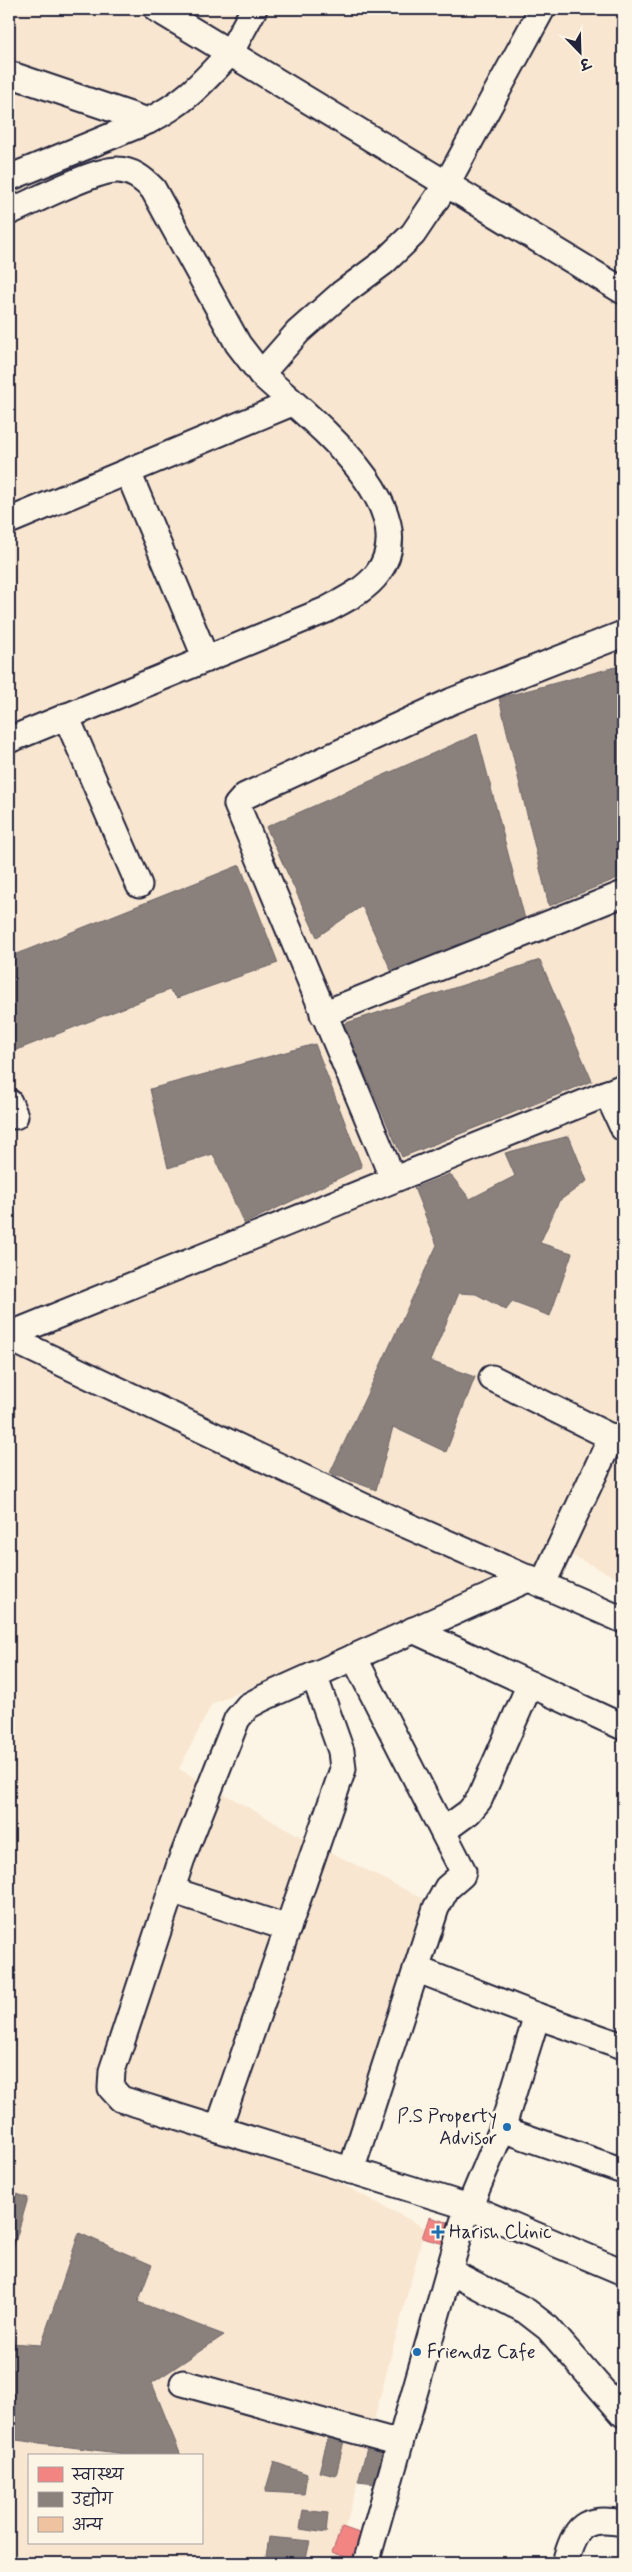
<svg xmlns="http://www.w3.org/2000/svg" width="632" height="2572" font-family="Mynerve,'Playpen Sans Deva',sans-serif">
<style>
.built{fill:#f8e6d0;fill-rule:evenodd}
.health{fill:#f28482;stroke:#b4676d}
.industry{fill:#8a817c;stroke:#6b6468}
.building{fill:#efc39f;stroke:#22223b}
.lines{fill:none;stroke-linecap:round;stroke-linejoin:round}
.minor-casing{stroke:#22223b;stroke-width:29}
.minor{stroke:#fcf5e5;stroke-width:25}
.poi-dot{fill:#1f6fb2;stroke:#fcf5e5;stroke-width:2}
.labels{text-anchor:middle;dominant-baseline:central;stroke-width:5;stroke-linejoin:round;paint-order:stroke}
.poi-label{font-size:19px;fill:#22223b;stroke:#fcf5e5;text-anchor:start}
</style>
<rect width="100%" height="100%" fill="#fcf5e5"/>
<filter id="ink" filterUnits="userSpaceOnUse"><feTurbulence type="fractalNoise" baseFrequency=".02" numOctaves="2"/><feDisplacementMap in="SourceGraphic" scale="10" xChannelSelector="R" yChannelSelector="G"/><feConvolveMatrix kernelMatrix="1 2 1 2 8 2 1 2 1" color-interpolation-filters="sRGB"/></filter>
<g filter="url(#ink)">
<!-- built -->
<path class="built" d="M9 9H623V1581L565 1552 212 1704 179 1769 318 1846 432 1903 340 2183 425 2228 336 2563H9ZM29 2456H201V2543H29Z"/>
<!-- health -->
<g class="health">
<path d="M429 2217 450 2223 444 2244 422 2238Z"/>
<path d="M342 2527 365 2535 355 2561 332 2552Z"/>
</g>
<!-- industry -->
<g class="industry">
<path d="M623 665V876L549 906 499 698Z"/>
<path d="M477 734 525 919 395 979 362 906 317 937 266 827Z"/>
<path d="M240 865 278 963 177 998 169 990 9 1053V957Z"/>
<path d="M540 960 592 1081 402 1157 343 1024Z"/>
<path d="M315 1044 362 1167 244 1224 213 1154 168 1168 150 1089Z"/>
<path d="M569 1136 587 1181 559 1201 540 1243 572 1253 550 1316 512 1302 506 1310 476 1294 459 1293 430 1361 475 1377 446 1452 393 1427 376 1490 330 1473 437 1245 414 1188 450 1174 470 1199 515 1176 505 1153Z"/>
<path d="M9 2191 28 2198 9 2263Z"/>
<path d="M79 2233 152 2265 138 2302 224 2335 152 2383 181 2456H140L16 2440 9 2451V2343L41 2345Z"/>
<path d="M329 2434 345 2436 336 2476 319 2472Z"/>
<path d="M368 2444 389 2448 375 2484 358 2482Z"/>
<path d="M274 2462 307 2474 304 2494 265 2492Z"/>
<path d="M303 2510 328 2513 326 2533 300 2529Z"/>
<path d="M269 2537 310 2541 305 2563H265Z"/>
</g>
<!-- building -->
<path class="building" d="M498 2558 523 2563H497Z"/>
<g class="lines">
<defs>
<g id="minor">
<path d="M157 9 230 53 254 9"/>
<path d="M9 74 148 121C186 102 202 83 230 53L623 291"/>
<path d="M9 178 148 121"/>
<path d="M9 212C33 202 93 170 117 170 132 170 143 179 153 189L238 344 261 374"/>
<path d="M128 472 206 659"/>
<path d="M9 521 292 403"/>
<path d="M66 716 139 885"/>
<path d="M9 740 326 610C344 600 366 590 378 573 427 505 305 415 261 374L298 332 341 294 384 262 413 234 446 185 542 9"/>
<path d="M323 1014 623 894"/>
<path d="M607 1093 623 1128"/>
<path d="M9 1102 15 1116"/>
<path d="M393 1179 237 805 245 796 452 701 623 634"/>
<path d="M9 1335 623 1087"/>
<path d="M9 1338 365 1507 623 1620"/>
<path d="M492 1378 623 1443"/>
<path d="M530 1578 263 1698 248 1706 237 1719 181 1861 112 2071 111 2088 121 2099 469 2207 623 2272"/>
<path d="M543 1583 611 1438"/>
<path d="M413 1630 623 1727"/>
<path d="M443 1831 469 1812 479 1800 530 1684"/>
<path d="M171 1890 288 1928"/>
<path d="M416 1969 537 2016"/>
<path d="M218 2129 343 1769 341 1751 314 1675"/>
<path d="M502 2129 623 2171"/>
<path d="M351 2171 436 1908 447 1888 462 1875 463 1871 354 1657"/>
<path d="M449 2271 526 2311 548 2328 623 2414"/>
<path d="M183 2383 400 2443"/>
<path d="M366 2563 463 2222 502 2129 537 2016 623 2046"/>
<path d="M565 2563C575 2526 584 2516 623 2523"/>
</g>
</defs>
<!-- minor casing -->
<use href="#minor" class="minor-casing"/>
<!-- minor -->
<use href="#minor" class="minor"/>
</g>
</g>
<!-- markers -->
<g class="poi-dot">
<circle cx="507" cy="2127" r="5"/>
<path d="M435.5 2224.5h5v5h5v5h-5v5h-5v-5h-5v-5h5z"/>
<circle cx="417" cy="2352" r="5"/>
</g>
<g class="labels">
<!-- poi labels -->
<g class="poi-label">
<text x="497" y="2116" text-anchor="end">P.S Property<tspan x="497" dy="22">Advisor</tspan></text>
<text x="449" y="2232">Harish Clinic</text>
<text x="427" y="2352">Friendz Cafe</text>
</g>
</g>
<!-- margin -->
<rect width="632" height="2572" fill="none" stroke="#fcf5e5" stroke-width="30"/>
<rect x="15" y="15" width="602" height="2542" fill="none" stroke="#22223b" stroke-width="2" filter="url(#ink)"/>
<!-- legend -->
<rect x="28" y="2454" width="175" height="90" fill="#fcf5e5" stroke="#a5a1a1"/>
<rect x="38" y="2467" width="25" height="15" fill="#f28482" stroke="#a5a1a1"/>
<text x="72" y="2480" font-size="15" fill="#22223b">स्वास्थ्य</text>
<rect x="38" y="2492" width="25" height="15" fill="#8a817c" stroke="#a5a1a1"/>
<text x="72" y="2504" font-size="15" fill="#22223b">उद्योग</text>
<rect x="38" y="2517" width="25" height="15" fill="#efc39f" stroke="#a5a1a1"/>
<text x="72" y="2530" font-size="15" fill="#22223b">अन्य</text>
<!-- north arrow -->
<g transform="translate(580 52) rotate(157)" stroke="#fcf5e5" stroke-width="4" paint-order="stroke">
<path d="M0-4L9 19L0 12L-9 19Z" fill="#22223b"/>
<text y="-8" font-size="14" font-weight="bold" text-anchor="middle" fill="#22223b">उ</text>
</g>
</svg>
